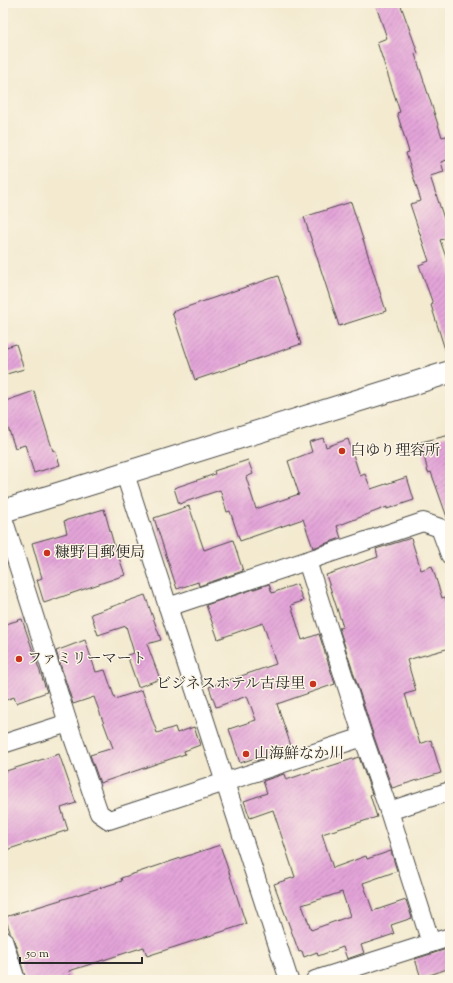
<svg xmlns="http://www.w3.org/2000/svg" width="453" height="983" font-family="'Sorts Mill Goudy','Noto Serif JP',serif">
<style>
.building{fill:url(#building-hatch);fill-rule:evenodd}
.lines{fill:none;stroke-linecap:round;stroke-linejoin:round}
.minor-casing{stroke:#494844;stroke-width:20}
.tertiary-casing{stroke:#494844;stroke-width:24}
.minor{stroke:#fff;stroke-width:18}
.tertiary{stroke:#fff;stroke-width:22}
.poi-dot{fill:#c8321e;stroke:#fcf5e5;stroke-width:1.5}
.labels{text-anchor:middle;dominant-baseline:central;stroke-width:3;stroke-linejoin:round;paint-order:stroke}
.poi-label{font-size:15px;fill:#2b2b2b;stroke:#fcf5e5;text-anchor:start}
</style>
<defs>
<pattern id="building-hatch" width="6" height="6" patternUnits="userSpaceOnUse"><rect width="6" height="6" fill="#e4a4d9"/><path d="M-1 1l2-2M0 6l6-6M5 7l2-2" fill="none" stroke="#b986b0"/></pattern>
</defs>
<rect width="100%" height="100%" fill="#fcf5e5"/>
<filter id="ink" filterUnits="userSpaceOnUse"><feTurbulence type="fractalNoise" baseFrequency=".025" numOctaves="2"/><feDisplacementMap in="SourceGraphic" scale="8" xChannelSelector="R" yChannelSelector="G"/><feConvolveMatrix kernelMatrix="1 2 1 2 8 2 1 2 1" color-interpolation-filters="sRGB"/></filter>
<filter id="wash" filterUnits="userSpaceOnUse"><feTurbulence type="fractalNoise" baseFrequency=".012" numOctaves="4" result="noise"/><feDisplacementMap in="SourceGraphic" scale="16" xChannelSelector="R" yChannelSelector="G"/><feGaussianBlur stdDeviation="0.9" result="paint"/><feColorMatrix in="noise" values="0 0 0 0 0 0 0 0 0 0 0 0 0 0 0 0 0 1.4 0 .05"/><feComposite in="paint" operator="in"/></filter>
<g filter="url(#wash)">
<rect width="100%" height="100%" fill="#f3ead0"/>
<g id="blocks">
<!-- building -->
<g class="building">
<path d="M375 3H400L418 53 415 54 442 137 450 135V159L441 162 444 172 430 176 450 237 440 240 450 269V355L447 356 431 305 433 304 419 265 429 261 410 204 421 201 406 153 409 152 397 113 400 112 377 42 387 38Z"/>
<path d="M351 202 386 311 339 326 304 217Z"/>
<path d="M278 276 301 344 195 380 172 312Z"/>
<path d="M16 344 24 369 3 375V348Z"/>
<path d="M34 391 53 451 55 450 60 465 34 473 25 445 15 448 3 413V402Z"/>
<path d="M450 435V520H448L431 472 428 473 421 442Z"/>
<path d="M323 438 326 447 348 439 360 476 365 474 371 489 407 477 414 500 387 509V507L337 526 341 538 313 548 303 519 240 541 230 511 227 512 220 490 179 504 174 488 215 474 214 471 248 460 253 474 246 477 256 509 299 494 288 461 312 452 309 442Z"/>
<path d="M189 506 204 550 233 540 243 571 199 586 198 582 177 589 154 518Z"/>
<path d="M104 509 116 552H117L125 575 44 603 37 580 42 578 32 543 67 533 64 521Z"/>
<path d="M411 538 421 570 432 566 442 598 445 597 450 612V648L407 660 416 691 405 694 420 744 431 740 441 773 392 788 373 734 339 628 343 627 326 575 378 557 376 549Z"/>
<path d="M269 584 272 593 297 584 303 601 291 605 302 640 319 634 335 684 277 704 291 746 276 751 277 754 256 761 255 758 240 763 229 729 256 720 247 696 216 707 209 687 276 664 263 623 218 639 206 605Z"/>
<path d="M145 595 161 640 147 644 160 679 138 687 127 655 134 653 126 626 98 635 91 614Z"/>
<path d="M22 619 47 692 16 703 14 697 3 701V625Z"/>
<path d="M85 640 96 672 105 670 115 699 142 690 157 733 175 727 177 733 194 727 200 745 184 751 185 754 100 783 90 755 113 748 94 697 73 704 56 651Z"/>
<path d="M59 754 76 803 61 808 68 830 3 851V772Z"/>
<path d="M359 757 372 794 370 795 377 817 322 834 333 868 366 856 367 859 391 851 397 871 363 883 373 911 406 900 412 918 391 925 394 934 361 945 364 953 347 959 343 947 318 956 317 952 304 957 302 951 299 952 274 884 295 877 273 810 250 818 244 801 267 793 263 781 284 774 286 780 318 769V770ZM342 892 350 916 311 930 302 905Z"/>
<path d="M220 845 246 924 147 956 144 947 69 971 71 980H26L13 937 10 932 5 917 122 881 121 878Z"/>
<path d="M450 948V968L421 978 415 959Z"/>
</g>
</g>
</g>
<g filter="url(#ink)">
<use href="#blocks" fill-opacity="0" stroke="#494844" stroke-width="1"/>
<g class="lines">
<defs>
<g id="minor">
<path d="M125 474 289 980"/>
<path d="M3 518 68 723 99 813 109 820 363 737"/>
<path d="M307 561 363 737 389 811 431 943"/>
<path d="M168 607 423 522 440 528 450 555"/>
<path d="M3 744 68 723"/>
<path d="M389 811 450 791"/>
<path d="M3 940 16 980"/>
<path d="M315 980 450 937"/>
</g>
<path id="tertiary" d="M3 511 450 372"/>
</defs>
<!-- minor casing -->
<use href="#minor" class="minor-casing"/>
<!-- tertiary casing -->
<use href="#tertiary" class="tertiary-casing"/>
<!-- minor -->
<use href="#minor" class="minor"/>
<!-- tertiary -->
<use href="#tertiary" class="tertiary"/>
</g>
</g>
<!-- markers -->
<g class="poi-dot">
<circle cx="342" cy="451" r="4"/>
<circle cx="47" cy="553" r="4"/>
<circle cx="19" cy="659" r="4"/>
<circle cx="313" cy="684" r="4"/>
<circle cx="246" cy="754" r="4"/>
</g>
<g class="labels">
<!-- poi labels -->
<g class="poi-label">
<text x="350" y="451">白ゆり理容所</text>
<text x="55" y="553">糠野目郵便局</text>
<text x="27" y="659">ファミリーマート</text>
<text x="305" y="684" text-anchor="end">ビジネスホテル古母里</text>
<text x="254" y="754">山海鮮なか川</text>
</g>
</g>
<!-- margin -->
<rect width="453" height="983" fill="none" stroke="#fcf5e5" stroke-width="16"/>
<!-- scale -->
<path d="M20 957v6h122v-6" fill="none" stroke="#2b2b2b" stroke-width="2"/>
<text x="26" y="957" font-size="12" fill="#2b2b2b" stroke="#fcf5e5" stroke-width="3" paint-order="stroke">50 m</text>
</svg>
